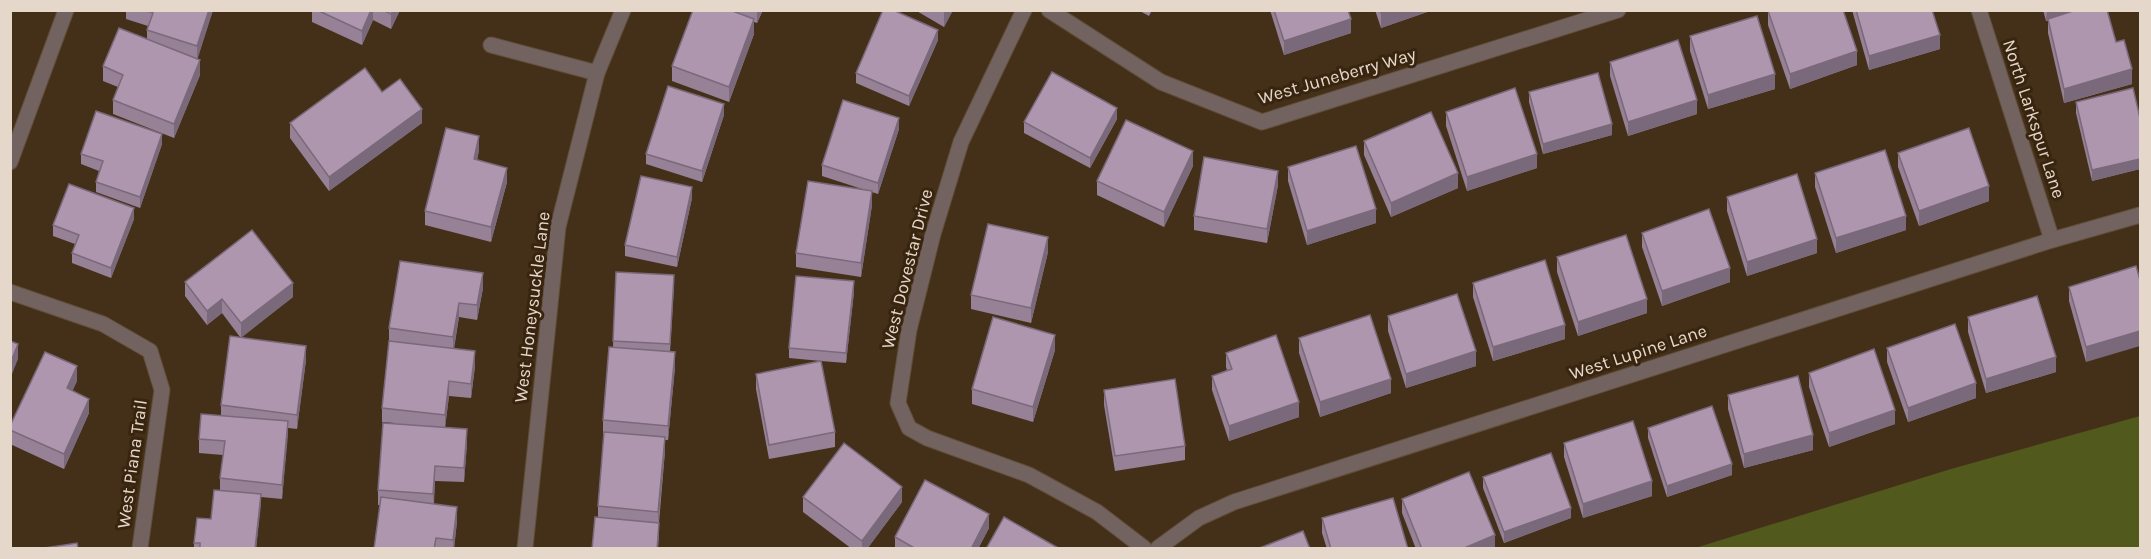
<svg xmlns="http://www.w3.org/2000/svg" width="2151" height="559" font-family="Karla,sans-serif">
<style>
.green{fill:#51591c}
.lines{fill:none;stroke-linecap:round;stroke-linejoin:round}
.minor-casing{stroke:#614e39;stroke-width:17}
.tertiary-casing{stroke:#614e39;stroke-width:17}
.minor{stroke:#726260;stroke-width:15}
.tertiary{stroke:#726260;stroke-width:15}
.wall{fill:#968196}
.shaded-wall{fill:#7a697a}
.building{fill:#ae96af;stroke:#7a697a;stroke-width:1.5}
.labels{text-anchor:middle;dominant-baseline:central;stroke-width:6;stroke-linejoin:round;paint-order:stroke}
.street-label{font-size:18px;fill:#e5d8cb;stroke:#39250f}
</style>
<rect width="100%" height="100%" fill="#443019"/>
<!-- green -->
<path class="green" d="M2140 416V548H1695L1951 469Z"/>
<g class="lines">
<defs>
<g id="minor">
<path d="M1024 10 961 142 933 234 909 330 898 403 909 428 927 438 1029 475 1097 512 1144 548"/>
<path d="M1049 10 1161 82 1262 122 1618 10"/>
<path d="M1979 10 2052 240"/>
<path d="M491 45 597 73"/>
<path d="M10 162 66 10"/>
<path d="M10 292 103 324 150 351 162 390 140 548"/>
<path d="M1158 548 1199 518 1234 502 2052 240 2140 215"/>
</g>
<path id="tertiary" d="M525 548 558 227 597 73 623 10"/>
</defs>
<!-- minor casing -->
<use href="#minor" class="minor-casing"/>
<!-- tertiary casing -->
<use href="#tertiary" class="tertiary-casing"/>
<!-- minor -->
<use href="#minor" class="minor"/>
<!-- tertiary -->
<use href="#tertiary" class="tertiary"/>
</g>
<!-- wall -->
<g class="wall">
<path d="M126 10H213L197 59 200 75 174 138 113 114V100L118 87 103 81V66L147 39V30L148 26 126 19Z"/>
<path d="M312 10H400L391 29 373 20 362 45 312 22Z"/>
<path d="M732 10H763L757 23 754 22V34L729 102 672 81V66L736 12Z"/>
<path d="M915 10H953L944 27Z"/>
<path d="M1138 10H1152L1149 16Z"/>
<path d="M1270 10H1348L1351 33 1284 55Z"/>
<path d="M1375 10H1433L1381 28Z"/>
<path d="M1852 10H1932L1940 49 1869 70Z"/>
<path d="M2043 10H2107L2116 42 2132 84 2064 103 2048 33V21H2046Z"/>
<path d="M1768 11 1857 65 1790 89 1768 25Z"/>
<path d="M1690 36 1775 89 1708 109 1690 51Z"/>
<path d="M938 40 909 106 856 83V73Z"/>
<path d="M1610 62 1697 114 1628 136 1610 76Z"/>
<path d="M382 92 422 123 329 191 290 138V123Z"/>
<path d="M1529 92 1612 135 1543 154 1529 102Z"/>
<path d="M2076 102 2140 118V169L2092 181 2076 113Z"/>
<path d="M1446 112 1537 168 1467 191 1446 126Z"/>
<path d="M724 115 702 182 646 164V154Z"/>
<path d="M1117 119 1090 168 1024 133V122Z"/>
<path d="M899 129 878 194 872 192V205L861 277 796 267V253L865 190 822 176V165Z"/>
<path d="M1364 141 1458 188 1391 217 1364 155Z"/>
<path d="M162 144 140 208 96 192V182L99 171 81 164V154Z"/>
<path d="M479 150 477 160 507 182 491 242 425 225V211Z"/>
<path d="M1898 153 1989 201 1919 226 1898 167Z"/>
<path d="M1193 166 1164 227 1097 195V181Z"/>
<path d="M1288 167 1376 223 1307 245 1288 181Z"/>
<path d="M1815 173 1906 230 1836 253 1815 187Z"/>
<path d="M1278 185 1267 243 1194 230V216Z"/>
<path d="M1727 197 1817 253 1747 276 1727 211Z"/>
<path d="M692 198 677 267 625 256V245Z"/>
<path d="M134 219 111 278 72 263V253L75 244 53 236V225Z"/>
<path d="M1642 233 1730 282 1662 306 1642 247Z"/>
<path d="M1048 252 1031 323 971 309V295Z"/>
<path d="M1557 257 1647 313 1578 336 1557 272Z"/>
<path d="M616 272 674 285 670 352 675 367 668 440H665V451L659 523V538L598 517V506L604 435H603V420L613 347Z"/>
<path d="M2140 280 2086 362 2069 301V287Z"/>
<path d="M185 282 293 297 241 337 306 360 297 429 288 428 282 499 261 497 256 549H194V543L211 519 220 490V478L223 455 199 453V439L221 415V405L240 337 222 313 207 325 185 296Z"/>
<path d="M1473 283 1565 339 1493 361 1473 297Z"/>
<path d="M483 288 477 320 459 317 454 349 475 366 471 398 449 396 445 427 467 443 464 482 435 481 434 504 457 521 454 549H374L380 505H378V490L395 423 382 422V408L389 341V328Z"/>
<path d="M854 292 846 363 821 361 835 432V447L769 459 756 389V374L821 361 789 358V348Z"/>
<path d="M1388 316 1476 366 1406 388 1388 331Z"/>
<path d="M1968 317 2056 372 1986 393 1968 332Z"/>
<path d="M1299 338 1391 393 1320 417 1299 353Z"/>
<path d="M1887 348 1976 398 1908 422 1887 362Z"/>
<path d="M1055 350 1033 422 972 404V389Z"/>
<path d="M1226 353 1299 417 1229 441 1212 390V376L1227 370 1226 367Z"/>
<path d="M1809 373 1895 424 1829 447 1809 387Z"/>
<path d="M77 381 72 391 89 413 64 469 10 444V426Z"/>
<path d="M1104 390 1185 446V460L1115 471 1104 405Z"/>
<path d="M1728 395 1813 450 1744 468 1728 409Z"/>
<path d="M1648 428 1732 475 1667 497 1648 438Z"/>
<path d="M1564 443 1652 496 1583 518 1564 457Z"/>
<path d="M1483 477 1571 518 1504 543 1483 488Z"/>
<path d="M803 497 902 502 867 549H852L803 512Z"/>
<path d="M1402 499 1495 549H1416L1402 513Z"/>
<path d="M1322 518 1408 549H1327L1322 533Z"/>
<path d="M989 528 978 549H895V537Z"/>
</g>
<!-- shaded-wall -->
<g class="shaded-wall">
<path d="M209 10H213L197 61V46Z"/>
<path d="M371 10H373V20L362 45V31Z"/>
<path d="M393 10H400L391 29V14Z"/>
<path d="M758 10H763L757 23V13Z"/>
<path d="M945 10H953L944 27V12Z"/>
<path d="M1389 10H1433L1381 28V13Z"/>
<path d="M2047 10H2083L2046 21Z"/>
<path d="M754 19V34L729 102V87Z"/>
<path d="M1351 19V33L1284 55V41Z"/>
<path d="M938 30V40L909 106V96Z"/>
<path d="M1940 35V49L1869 70V56Z"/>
<path d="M1857 51V65L1790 89V74Z"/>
<path d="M200 60V75L174 138V124Z"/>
<path d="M2132 69V84L2064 103V89Z"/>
<path d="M1775 74V89L1708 109V95Z"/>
<path d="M1697 100V114L1628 136V122Z"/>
<path d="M724 104V115L702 182V171Z"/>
<path d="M1117 108V119L1090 168V158Z"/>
<path d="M422 109V123L329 191V177Z"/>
<path d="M899 118V129L878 194V183Z"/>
<path d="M1612 124V135L1543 154V144Z"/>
<path d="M162 134V144L140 208V197Z"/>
<path d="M479 136V150L474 173V159Z"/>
<path d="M1193 151V166L1164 227V212Z"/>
<path d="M1537 154V168L1467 191V177Z"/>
<path d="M2140 159V169L2092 181V170Z"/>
<path d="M507 168V182L491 242V227Z"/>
<path d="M1278 171V185L1267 243V229Z"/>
<path d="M1458 173V188L1391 217V203Z"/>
<path d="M1989 186V201L1919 226V211Z"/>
<path d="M692 187V198L677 267V257Z"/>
<path d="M872 191V205L861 277V263Z"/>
<path d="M134 208V219L111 278V268Z"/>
<path d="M1376 209V223L1307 245V231Z"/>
<path d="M1906 216V230L1836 253V238Z"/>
<path d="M1048 237V252L1031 323V308Z"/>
<path d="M1817 239V253L1747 276V262Z"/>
<path d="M1730 268V282L1662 306V291Z"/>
<path d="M483 273V288L477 320V305Z"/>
<path d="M854 281V292L846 363V353Z"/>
<path d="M293 283V297L241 338V323Z"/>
<path d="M222 299V313L207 325V311Z"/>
<path d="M1647 299V313L1578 336V322Z"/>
<path d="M459 303V317L453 352V337Z"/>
<path d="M1565 325V339L1493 361V347Z"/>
<path d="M2140 331V346L2086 362V347Z"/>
<path d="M1055 335V350L1033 422V407Z"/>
<path d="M18 344V359L10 379V364Z"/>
<path d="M306 346V360L297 429V415Z"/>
<path d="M475 351V366L471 398V384Z"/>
<path d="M1476 351V366L1406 388V374Z"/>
<path d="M675 352V367L668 440V426Z"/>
<path d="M2056 357V372L1986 393V379Z"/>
<path d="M77 366V381L67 403V388Z"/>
<path d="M1391 379V393L1320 417V402Z"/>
<path d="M449 381V396L445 429V415Z"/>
<path d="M1976 383V398L1908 422V408Z"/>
<path d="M89 399V413L64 469V454Z"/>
<path d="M1299 402V417L1229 441V426Z"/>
<path d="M1895 410V424L1829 447V433Z"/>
<path d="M288 421V435L282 499V485Z"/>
<path d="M467 429V443L464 482V468Z"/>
<path d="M1813 435V450L1744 468V454Z"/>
<path d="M665 437V451L658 526V512Z"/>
<path d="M1732 464V475L1667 497V486Z"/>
<path d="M435 466V481L433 508V494Z"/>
<path d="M1652 481V496L1583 518V504Z"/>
<path d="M902 487V502L867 549H862V541Z"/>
<path d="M261 494V505L256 549H255Z"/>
<path d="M457 507V521L454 549H453V540Z"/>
<path d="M1571 508V518L1504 543V532Z"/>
<path d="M989 514V528L978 549H971Z"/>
<path d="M659 523V538L658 549H657Z"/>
<path d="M1495 535V549H1462Z"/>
</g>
<!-- building -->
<g class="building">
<path d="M145 10H209L197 46 147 30 153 13Z"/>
<path d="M317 10H371L362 31Z"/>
<path d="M383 10H393L391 14Z"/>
<path d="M693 10H730L754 19 729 87 672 66Z"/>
<path d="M883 10H893L938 30 909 96 856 73Z"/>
<path d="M1274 10H1348L1351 19 1284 41Z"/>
<path d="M1380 10H1389L1381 13Z"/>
<path d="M1770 10H1843L1857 51 1790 74 1768 11Z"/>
<path d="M1856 10H1932L1940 35 1869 56Z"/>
<path d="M2076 10H2107L2116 42 2124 40 2132 69 2064 89 2048 19Z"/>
<path d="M1757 16 1775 74 1708 95 1690 36Z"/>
<path d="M119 28 200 60 174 124 113 100 123 75 103 66Z"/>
<path d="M1678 40 1697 100 1628 122 1610 62Z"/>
<path d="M365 68 382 92 400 79 422 109 329 177 290 123Z"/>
<path d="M1052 72 1117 108 1090 158 1024 122Z"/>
<path d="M1598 73 1612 124 1543 144 1529 92Z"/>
<path d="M668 86 724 104 702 171 646 154Z"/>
<path d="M1515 88 1537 154 1467 177 1446 112Z"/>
<path d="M2133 88 2140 118V159L2092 170 2076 102Z"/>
<path d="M843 100 899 118 878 183 822 165Z"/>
<path d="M96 111 162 134 140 197 96 182 103 161 81 154Z"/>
<path d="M1431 112 1458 173 1391 203 1364 141Z"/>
<path d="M1126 120 1193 151 1164 212 1097 181Z"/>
<path d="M446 128 479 136 474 159 507 168 491 227 425 211Z"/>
<path d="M1969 128 1989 186 1919 211 1898 153Z"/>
<path d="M1356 146 1376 209 1307 231 1288 167Z"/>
<path d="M1885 150 1906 216 1836 238 1815 173Z"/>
<path d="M1204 157 1278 171 1267 229 1194 216Z"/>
<path d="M1797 174 1817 239 1747 262 1727 197Z"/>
<path d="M641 176 692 187 677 257 625 245Z"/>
<path d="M808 181 872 191 861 263 796 253Z"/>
<path d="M69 184 134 208 111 268 72 253 79 235 53 225Z"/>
<path d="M1709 209 1730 268 1662 291 1642 233Z"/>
<path d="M988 224 1048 237 1031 308 971 295Z"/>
<path d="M252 230 293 283 241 323 222 299 207 311 185 282Z"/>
<path d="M1626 235 1647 299 1578 322 1557 257Z"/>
<path d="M1545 260 1565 325 1493 347 1473 283Z"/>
<path d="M400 261 483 273 477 305 459 303 453 337 389 328Z"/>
<path d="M2136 266 2140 280V331L2086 347 2069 287Z"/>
<path d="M616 272 674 275 670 344 613 341Z"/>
<path d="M796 276 854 281 846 353 789 348Z"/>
<path d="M1457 294 1476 351 1406 374 1388 316Z"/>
<path d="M2037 296 2056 357 1986 379 1968 317Z"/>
<path d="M1370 315 1391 379 1320 402 1299 338Z"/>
<path d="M993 317 1055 335 1033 407 972 389Z"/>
<path d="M1955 324 1976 383 1908 408 1887 348Z"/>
<path d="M1276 335 1299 402 1229 426 1212 376 1232 369 1226 353Z"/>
<path d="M230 336 306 346 297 415 221 405Z"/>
<path d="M10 341 18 344 10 364Z"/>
<path d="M389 341 475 351 471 384 449 381 445 415 382 408Z"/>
<path d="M609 347 675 352 668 426 603 420Z"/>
<path d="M1874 349 1895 410 1829 433 1809 373Z"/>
<path d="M45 352 77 366 67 388 89 399 64 454 10 430V426Z"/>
<path d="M821 361 835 432 769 445 756 374Z"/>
<path d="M1798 376 1813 435 1744 454 1728 395Z"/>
<path d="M1175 379 1185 446 1115 456 1104 390Z"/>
<path d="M1712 406 1732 464 1667 486 1648 428Z"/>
<path d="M201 414 288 421 282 485 220 478 225 441 199 439Z"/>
<path d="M1633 421 1652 481 1583 504 1564 443Z"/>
<path d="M383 423 467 429 464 468 435 466 433 494 378 490Z"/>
<path d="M604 432 665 437 658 512 598 506Z"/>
<path d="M844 443 902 487 862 541 803 497Z"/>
<path d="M1551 453 1571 508 1504 532 1483 477Z"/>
<path d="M1469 472 1495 535 1462 549H1422L1402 499Z"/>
<path d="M925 480 989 514 971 549H916L895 537Z"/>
<path d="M214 490 261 494 255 549H200V543H194L197 518 211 519Z"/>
<path d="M381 497 457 507 453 540 436 538 434 549H374Z"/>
<path d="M1393 498 1408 549H1331L1322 518Z"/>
<path d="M595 517 659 523 657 549H592Z"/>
<path d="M1004 517 1060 549H986Z"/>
<path d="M1303 531 1310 549H1257Z"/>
<path d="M77 543 78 549H38Z"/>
</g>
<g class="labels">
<!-- street labels -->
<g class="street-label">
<text transform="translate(1337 76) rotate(-16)">West Juneberry Way</text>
<text transform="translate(2034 119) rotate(72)">North Larkspur Lane</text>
<text transform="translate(907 269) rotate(-76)">West Dovestar Drive</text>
<text transform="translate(532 307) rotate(-83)">West Honeysuckle Lane</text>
<text transform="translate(1638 352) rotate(-18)">West Lupine Lane</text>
<text transform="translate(132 464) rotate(-82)">West Piana Trail</text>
</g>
</g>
<!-- border -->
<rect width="2151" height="559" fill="none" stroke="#e5d8cb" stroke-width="24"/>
</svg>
